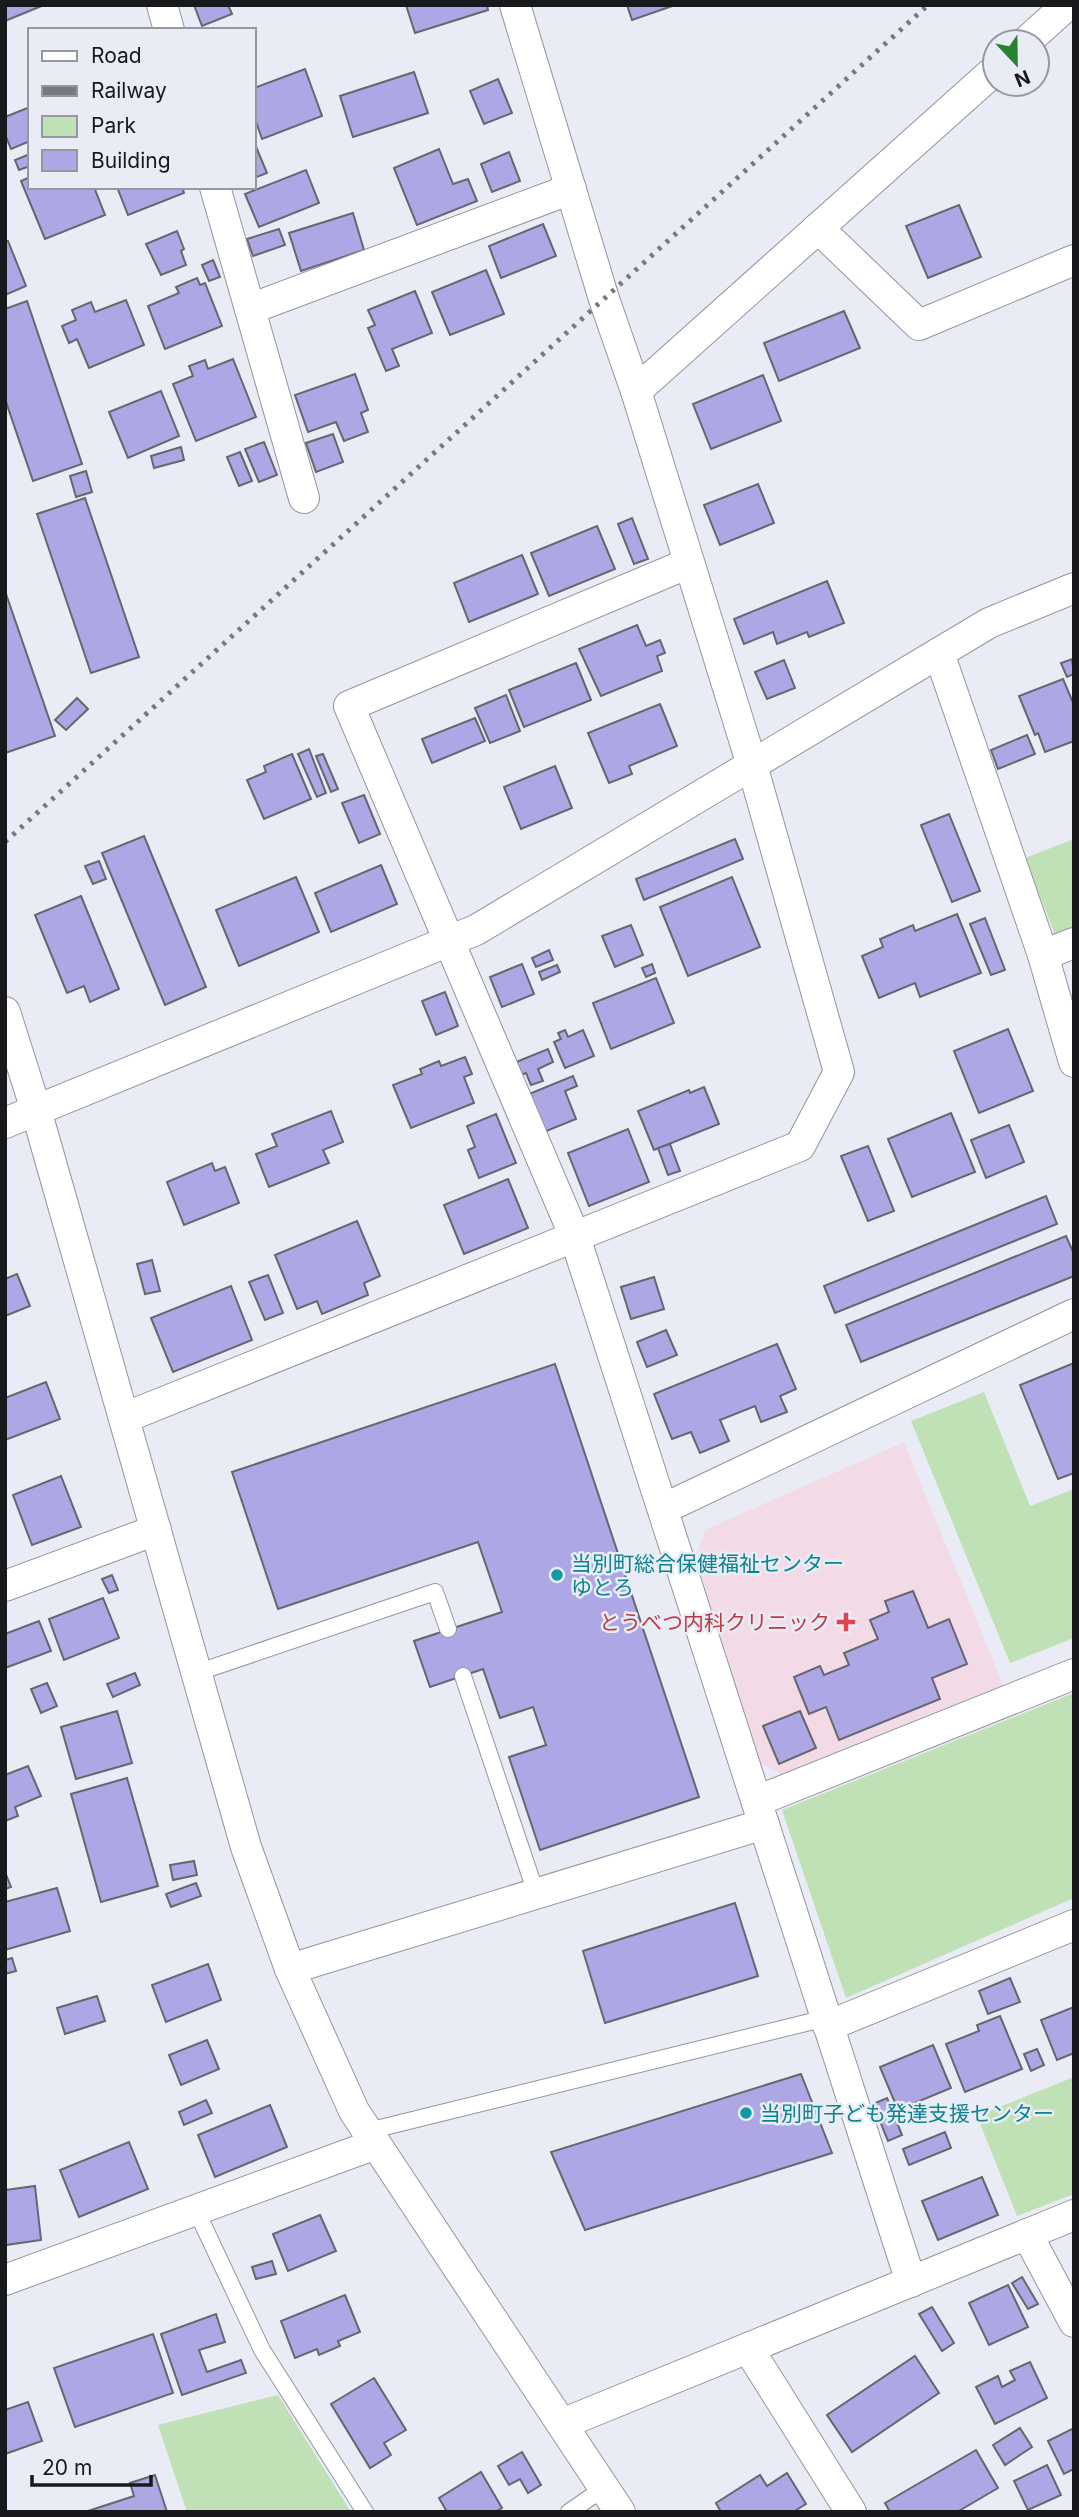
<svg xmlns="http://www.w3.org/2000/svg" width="1079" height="2517" font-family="Inter,'Noto Sans JP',sans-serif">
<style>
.medical{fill:#f2dbe6}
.green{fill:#c0e1b5}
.building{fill:#ada7e5;stroke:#66666e;stroke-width:2}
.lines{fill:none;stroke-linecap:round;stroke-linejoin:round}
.service-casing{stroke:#93959e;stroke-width:18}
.minor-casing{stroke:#93959e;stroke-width:32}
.service{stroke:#fff;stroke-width:16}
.minor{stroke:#fff;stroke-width:30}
.rail{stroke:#777980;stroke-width:5;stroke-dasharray:3.5 7;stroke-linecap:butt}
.culture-dot{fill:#0f9aa8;stroke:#e9ecf5;stroke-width:2.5}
.health-dot{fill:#e0444e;stroke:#e9ecf5;stroke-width:2.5}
.labels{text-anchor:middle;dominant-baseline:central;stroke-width:5;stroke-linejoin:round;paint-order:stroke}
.culture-label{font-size:21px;fill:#0d838f;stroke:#e9ecf5;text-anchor:start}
.health-label{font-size:21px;fill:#be3a42;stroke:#e9ecf5;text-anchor:end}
</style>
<rect width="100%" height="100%" fill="#e9ecf5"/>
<!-- medical -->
<path class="medical" d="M904 1442 1003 1685 782 1775 757 1761 696 1558 705 1530Z"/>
<!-- green -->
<g class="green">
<path d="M1074 839V930L1056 937 1025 858Z"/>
<path d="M984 1392 1030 1506 1074 1489V1638L1010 1663 911 1421Z"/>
<path d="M1074 1693V1898L846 1998 782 1810Z"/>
<path d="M1074 2077V2194L1017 2216 977 2116Z"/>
<path d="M278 2395 351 2512H187L158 2425Z"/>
</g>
<!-- building -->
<g class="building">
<path d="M5 5H44L5 21Z"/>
<path d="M194 5H228L232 14 202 26Z"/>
<path d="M406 5H487L488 10 415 33Z"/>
<path d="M627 5H675L632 20Z"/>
<path d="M305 69 322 116 262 139 254 116V88Z"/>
<path d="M414 72 428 113 353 137 340 96Z"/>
<path d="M498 79 512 113 484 124 470 91Z"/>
<path d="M30 107V141L11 149 5 134V117Z"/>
<path d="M254 142 267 173 254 178Z"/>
<path d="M439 149 453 184 468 179 477 201 417 225 394 168Z"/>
<path d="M509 152 520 181 492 192 481 164Z"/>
<path d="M30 154V166L19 170 15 160Z"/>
<path d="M306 170 319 203 259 227 245 194Z"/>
<path d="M30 177V187H94L105 215 45 239 21 181Z"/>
<path d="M117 187H182L184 193 128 215Z"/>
<path d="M959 205 981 257 928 278 906 226Z"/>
<path d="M353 213 364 250 301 271 289 233Z"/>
<path d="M543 224 556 256 501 278 489 246Z"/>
<path d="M279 229 285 245 253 256 247 239Z"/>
<path d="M177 231 184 249 181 251 186 265 161 275 146 244Z"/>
<path d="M8 241 26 286 5 295V242Z"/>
<path d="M213 260 220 277 209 281 202 265Z"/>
<path d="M486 270 504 314 450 335 432 292Z"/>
<path d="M197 278 200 285 205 283 222 326 165 349 148 306 179 293 176 287Z"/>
<path d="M415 291 432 333 392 349 399 366 386 371 368 328 375 325 368 310Z"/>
<path d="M126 300 144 345 89 368 77 339 69 343 62 326 76 320 72 310 91 302 95 312Z"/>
<path d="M27 301 82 464 33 481 5 399V309Z"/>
<path d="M844 311 860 348 779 381 764 343Z"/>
<path d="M233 359 256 417 196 441 173 384 193 376 189 366 205 360 208 369Z"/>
<path d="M355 374 368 410 361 413 368 432 344 441 336 422 308 432 295 395Z"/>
<path d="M763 375 781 421 711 449 693 404Z"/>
<path d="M161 391 179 436 128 458 109 412Z"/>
<path d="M333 434 343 462 316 472 306 443Z"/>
<path d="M264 442 277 475 259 482 245 449Z"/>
<path d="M181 447 184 460 154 468 151 456Z"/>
<path d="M240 452 252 481 239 486 227 457Z"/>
<path d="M86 471 92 492 76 497 70 476Z"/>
<path d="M758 484 774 523 720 545 704 505Z"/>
<path d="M85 498 139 657 91 673 37 514Z"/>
<path d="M632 518 648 559 634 564 618 524Z"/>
<path d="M597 526 615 569 549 596 531 553Z"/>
<path d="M522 555 538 594 469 622 454 583Z"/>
<path d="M827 581 844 623 809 637 807 632 777 644 773 632 744 644 734 619Z"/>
<path d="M5 591 55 736 5 753Z"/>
<path d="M637 625 646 646 660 640 665 653 657 656 662 671 601 696 579 649Z"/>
<path d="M1072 659 1074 674 1067 677 1061 663Z"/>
<path d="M784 660 795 688 767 699 755 672Z"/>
<path d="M576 663 591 700 524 727 509 690Z"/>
<path d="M1063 679 1074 705V741L1045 752 1038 733 1035 735 1019 696Z"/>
<path d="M506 695 520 731 490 743 475 708Z"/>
<path d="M77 698 88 709 66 730 55 720Z"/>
<path d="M660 704 677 746 629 766 632 774 609 783 588 733Z"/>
<path d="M475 718 485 741 432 763 422 739Z"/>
<path d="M1027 735 1035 754 998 769 991 750Z"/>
<path d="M309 749 326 793 317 797 298 754Z"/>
<path d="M292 754 311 799 264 819 247 780 266 772 264 766Z"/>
<path d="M323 754 338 789 331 792 316 756Z"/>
<path d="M555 766 572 808 521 829 504 787Z"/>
<path d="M364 795 380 834 359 843 342 803Z"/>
<path d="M949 814 980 891 952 902 921 825Z"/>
<path d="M144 836 206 987 165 1005 102 853Z"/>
<path d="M735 839 743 859 644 900 636 879Z"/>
<path d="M99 861 106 879 93 884 85 866Z"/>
<path d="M381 865 397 904 331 932 315 893Z"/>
<path d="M296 877 319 932 239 966 216 910Z"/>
<path d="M732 877 760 947 688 976 660 907Z"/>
<path d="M81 896 119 989 90 1002 84 986 67 993 35 915Z"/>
<path d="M957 914 981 973 920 997 915 983 879 998 862 956 883 947 880 939 913 925 915 931Z"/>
<path d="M985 918 1005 970 991 975 970 924Z"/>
<path d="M631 925 643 955 615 967 602 936Z"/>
<path d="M549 950 553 960 536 967 532 958Z"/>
<path d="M522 964 534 994 502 1007 490 977Z"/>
<path d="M652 964 655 973 646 977 642 968Z"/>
<path d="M557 965 560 972 542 980 539 972Z"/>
<path d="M656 978 674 1023 611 1049 593 1003Z"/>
<path d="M445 992 458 1026 436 1035 422 1001Z"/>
<path d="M1008 1029 1033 1091 979 1113 954 1051Z"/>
<path d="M565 1030 568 1037 583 1030 594 1056 565 1068 554 1042 561 1039 558 1033Z"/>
<path d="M548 1049 553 1062 538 1069 543 1081 531 1085 526 1073 521 1075 516 1062Z"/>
<path d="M465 1057 472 1074 464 1077 474 1103 411 1128 393 1085 422 1074 420 1069 439 1061 441 1066Z"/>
<path d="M573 1076 577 1086 565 1091 576 1119 544 1132 529 1094Z"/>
<path d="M704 1087 719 1124 654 1150 638 1111 689 1090 690 1093Z"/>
<path d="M331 1111 343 1142 323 1150 329 1163 269 1187 256 1154 277 1146 272 1134Z"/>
<path d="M951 1113 975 1172 912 1197 888 1139Z"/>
<path d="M496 1114 516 1163 479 1178 468 1150 475 1147 467 1126Z"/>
<path d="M1009 1125 1024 1162 986 1178 971 1140Z"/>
<path d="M628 1129 649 1182 589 1206 568 1153Z"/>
<path d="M670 1144 680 1171 668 1175 658 1148Z"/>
<path d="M868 1146 894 1211 868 1221 841 1156Z"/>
<path d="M212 1163 215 1171 225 1167 239 1203 184 1225 167 1182Z"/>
<path d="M508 1179 528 1228 464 1254 444 1205Z"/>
<path d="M1046 1196 1057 1224 835 1313 824 1286Z"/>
<path d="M357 1221 380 1276 364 1283 368 1295 322 1314 317 1301 297 1309 275 1255Z"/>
<path d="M1066 1236 1074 1254V1276L861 1362 846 1325Z"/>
<path d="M152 1260 160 1291 145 1294 137 1264Z"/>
<path d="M17 1274 30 1306 5 1316V1279Z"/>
<path d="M268 1275 283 1313 265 1320 249 1282Z"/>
<path d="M654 1277 664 1309 631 1319 621 1287Z"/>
<path d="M231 1286 252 1340 173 1372 151 1318Z"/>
<path d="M666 1330 677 1355 647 1367 637 1342Z"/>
<path d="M777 1344 796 1389 780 1396 787 1412 761 1422 755 1406 720 1420 729 1441 700 1453 691 1432 672 1439 654 1394Z"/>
<path d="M1074 1363V1473L1058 1479 1020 1385Z"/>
<path d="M555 1364 699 1797 540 1850 509 1757 546 1745 533 1707 500 1718 483 1669 430 1687 414 1641 502 1612 478 1542 278 1609 232 1472Z"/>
<path d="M46 1382 60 1419 5 1440V1398Z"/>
<path d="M61 1476 81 1527 32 1545 13 1495Z"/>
<path d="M112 1575 118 1590 109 1593 102 1579Z"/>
<path d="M913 1591 928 1628 949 1619 967 1664 932 1678 940 1699 839 1740 826 1707 809 1714 794 1677 820 1666 824 1675 849 1665 844 1653 878 1639 870 1620 889 1612 885 1601Z"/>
<path d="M103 1598 119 1638 64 1660 49 1619Z"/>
<path d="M39 1621 51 1651 5 1668V1634Z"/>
<path d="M135 1673 140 1685 113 1697 107 1684Z"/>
<path d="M47 1683 57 1706 41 1713 31 1689Z"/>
<path d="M117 1711 132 1763 76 1779 61 1727Z"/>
<path d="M800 1711 816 1748 779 1764 763 1726Z"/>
<path d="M28 1766 41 1796 15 1807 18 1816 5 1821V1775Z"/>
<path d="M127 1778 158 1886 101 1902 71 1794Z"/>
<path d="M194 1861 197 1875 173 1880 170 1865Z"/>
<path d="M5 1872 11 1887 5 1889Z"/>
<path d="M196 1883 201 1896 171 1907 166 1894Z"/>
<path d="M57 1888 70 1931 5 1950V1902Z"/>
<path d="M735 1903 758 1976 605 2023 583 1951Z"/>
<path d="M12 1958 16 1971 5 1974V1960Z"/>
<path d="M208 1964 221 2000 166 2022 152 1985Z"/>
<path d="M1010 1978 1020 2002 988 2014 979 1991Z"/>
<path d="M97 1996 105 2021 65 2034 57 2008Z"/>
<path d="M1074 2007V2053L1057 2060 1041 2020Z"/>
<path d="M1000 2016 1022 2069 965 2092 946 2044 979 2031 977 2025Z"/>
<path d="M207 2040 219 2069 181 2085 169 2055Z"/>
<path d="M933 2045 951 2088 898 2110 880 2067Z"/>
<path d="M1037 2049 1044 2065 1031 2071 1024 2054Z"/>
<path d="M801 2074 832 2153 585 2230 551 2152Z"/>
<path d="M887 2098 902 2135 888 2141 873 2104Z"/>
<path d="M206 2100 212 2113 184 2125 179 2112Z"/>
<path d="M270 2105 287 2147 215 2177 198 2135Z"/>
<path d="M945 2132 951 2148 909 2165 903 2149Z"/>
<path d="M129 2142 148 2189 79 2217 60 2170Z"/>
<path d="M982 2177 998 2215 938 2240 922 2201Z"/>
<path d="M35 2186 41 2240 6 2245 5 2190Z"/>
<path d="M320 2215 336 2251 288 2271 273 2234Z"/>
<path d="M272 2261 276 2274 256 2279 252 2267Z"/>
<path d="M1022 2277 1038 2304 1028 2309 1012 2283Z"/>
<path d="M1008 2285 1028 2327 989 2345 969 2303Z"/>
<path d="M345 2295 360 2332 338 2341 340 2346 319 2355 317 2349 295 2358 281 2321Z"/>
<path d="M932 2307 954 2343 942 2351 919 2314Z"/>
<path d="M216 2314 225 2342 199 2350 207 2372 241 2360 246 2373 182 2395 161 2334Z"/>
<path d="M153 2334 173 2393 75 2427 54 2368Z"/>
<path d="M915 2356 939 2393 852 2452 827 2415Z"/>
<path d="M1030 2362 1047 2398 995 2424 976 2387 998 2376 1002 2387 1015 2380 1010 2371Z"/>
<path d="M374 2378 406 2430 384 2443 391 2455 370 2468 331 2404Z"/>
<path d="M28 2402 42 2441 5 2454V2410Z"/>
<path d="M1020 2428 1032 2447 1005 2465 993 2445Z"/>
<path d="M1074 2428V2469L1064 2474 1048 2441Z"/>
<path d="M976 2450 998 2488 957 2512H890L885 2503Z"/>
<path d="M522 2452 541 2485 528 2493 520 2479 509 2485 498 2466Z"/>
<path d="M1047 2465 1061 2495 1028 2510 1014 2481Z"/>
<path d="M481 2472 502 2508 495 2512H447L439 2498Z"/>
<path d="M787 2473 806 2504 793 2512H721L716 2503 760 2475 767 2486Z"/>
<path d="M155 2475 167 2512H85L134 2496 130 2483Z"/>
</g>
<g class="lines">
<defs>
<g id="service">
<path d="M196 1673 435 1592 448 1629"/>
<path d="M463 1676 536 1893"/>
<path d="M368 2131 826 2018"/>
<path d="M196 2210 262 2350 365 2512"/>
<path d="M569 2512 604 2488"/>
</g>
<g id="minor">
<path d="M162 5 169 30"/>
<path d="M515 5 604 299 636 391"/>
<path d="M1026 42 1067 5"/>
<path d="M215 187 304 498"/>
<path d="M818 228 919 325 1074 260"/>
<path d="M250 309 571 189"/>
<path d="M689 563 349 706 575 1237 911 2282"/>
<path d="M939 653 1043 955 1074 1062"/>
<path d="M1043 955 1074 943"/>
<path d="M5 1012 36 1110 246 1847 290 1969 354 2111 620 2512"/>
<path d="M5 1123 476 930 989 623 1074 588"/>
<path d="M124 1418 800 1146 839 1072 752 765 636 391 995 70"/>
<path d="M663 1509 1074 1314"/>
<path d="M5 1586 156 1530"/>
<path d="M757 1801 1074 1674"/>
<path d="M290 1969 764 1824"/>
<path d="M828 2026 1074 1925"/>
<path d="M1027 2234 1074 2322"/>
<path d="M5 2280 376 2144"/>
<path d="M748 2348 851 2512"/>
<path d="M562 2424 1074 2215"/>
</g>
</defs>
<!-- service casing -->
<use href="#service" class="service-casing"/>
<!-- minor casing -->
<use href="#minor" class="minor-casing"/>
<!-- service -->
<use href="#service" class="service"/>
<!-- minor -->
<use href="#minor" class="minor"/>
<!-- rail -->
<path class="rail" d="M5 842 928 5"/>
</g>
<!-- markers -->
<g class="culture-dot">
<circle cx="557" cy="1575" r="7"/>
<circle cx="746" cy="2113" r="7"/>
</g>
<path class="health-dot" d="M842.5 1611.5h7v7h7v7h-7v7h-7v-7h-7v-7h7z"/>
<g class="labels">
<!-- culture labels -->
<g class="culture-label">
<text x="571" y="1563">当別町総合保健福祉センター<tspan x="571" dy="24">ゆとろ</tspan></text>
<text x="760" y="2113">当別町子ども発達支援センター</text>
</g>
<!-- health labels -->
<g class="health-label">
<text x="830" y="1622">とうべつ内科クリニック</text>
</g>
</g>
<!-- border -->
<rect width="1079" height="2517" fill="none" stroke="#18191d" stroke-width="14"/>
<!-- legend -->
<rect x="28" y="28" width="228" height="161" fill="#e9ecf5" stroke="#95989f" stroke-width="2"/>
<rect x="42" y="51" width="35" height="10" fill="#ffffff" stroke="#95989f" stroke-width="2"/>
<text x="91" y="63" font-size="21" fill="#18191d">Road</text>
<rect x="42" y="86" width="35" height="10" fill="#777980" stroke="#95989f" stroke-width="2"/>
<text x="91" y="98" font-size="21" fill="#18191d">Railway</text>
<rect x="42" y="116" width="35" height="21" fill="#c0e1b5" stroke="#95989f" stroke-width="2"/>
<text x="91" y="133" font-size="21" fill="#18191d">Park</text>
<rect x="42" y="150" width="35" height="21" fill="#ada7e5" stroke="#95989f" stroke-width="2"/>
<text x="91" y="168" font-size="21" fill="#18191d">Building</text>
<!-- north arrow -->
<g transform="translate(1016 63) rotate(158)"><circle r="33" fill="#e9ecf5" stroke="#95989f" stroke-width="2"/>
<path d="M0-5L12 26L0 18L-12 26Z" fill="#2a812f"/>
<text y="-10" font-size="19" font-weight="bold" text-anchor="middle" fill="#18191d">N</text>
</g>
<!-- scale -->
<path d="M32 2475v10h119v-10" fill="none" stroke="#18191d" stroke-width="3.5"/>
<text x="42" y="2475" font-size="21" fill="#18191d" stroke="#e9ecf5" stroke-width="5" paint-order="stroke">20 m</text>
</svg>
